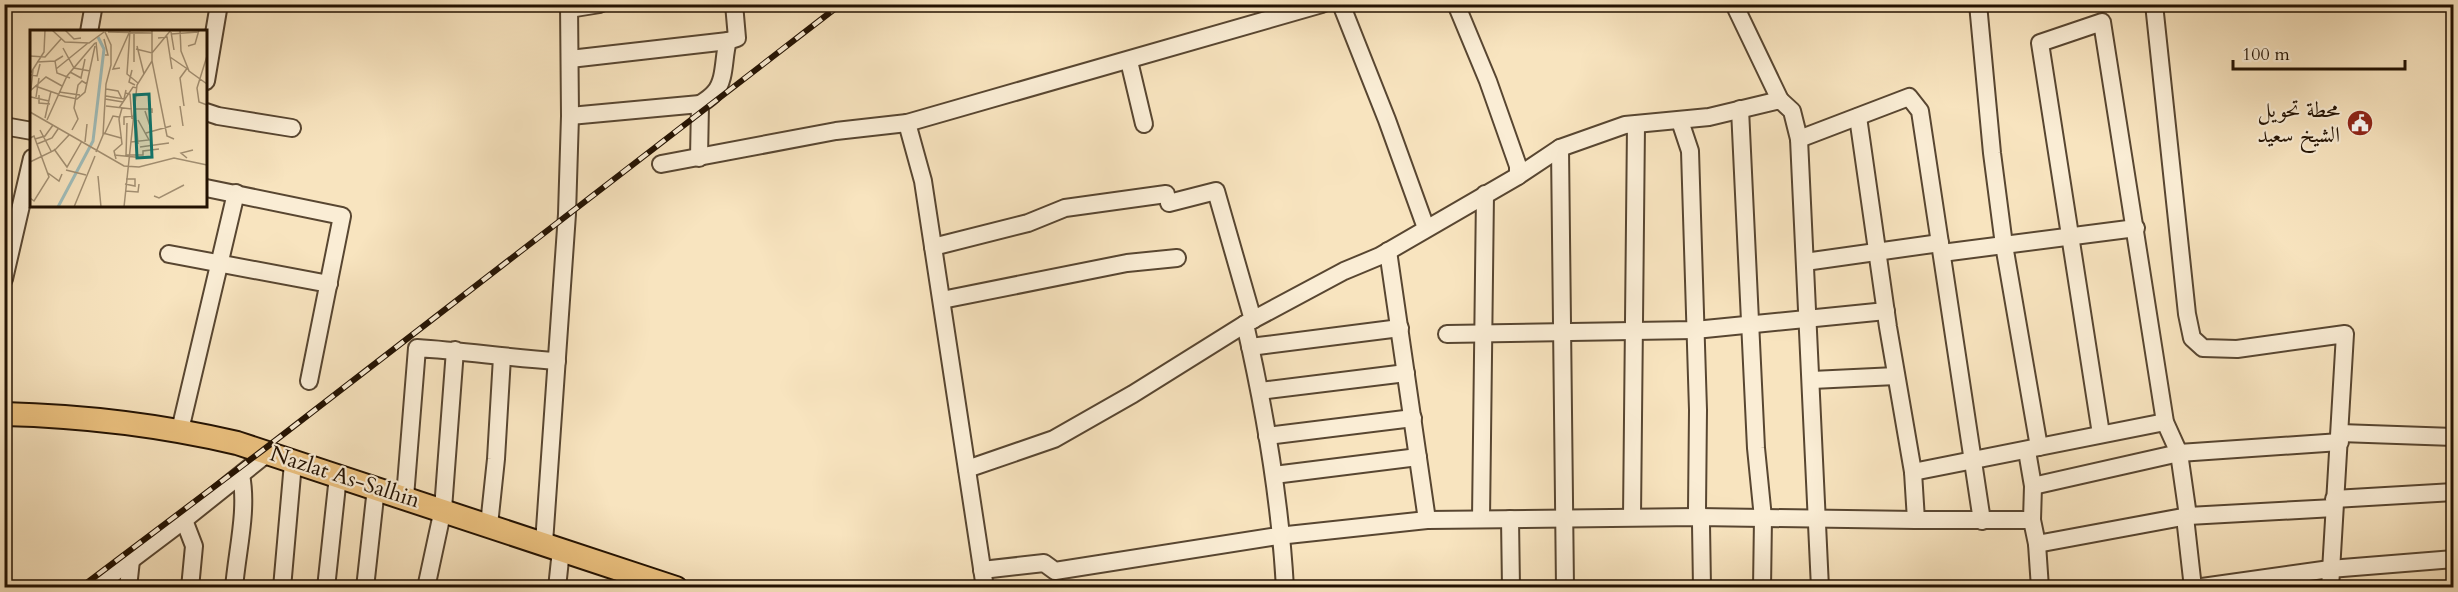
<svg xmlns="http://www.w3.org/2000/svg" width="2458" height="592" font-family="Cardo,Amiri,serif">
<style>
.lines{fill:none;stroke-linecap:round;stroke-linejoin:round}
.minor-casing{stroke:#584631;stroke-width:20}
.major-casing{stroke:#231202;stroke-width:26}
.minor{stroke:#faedd5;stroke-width:16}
.major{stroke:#ecc280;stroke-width:22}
.rail-casing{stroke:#231202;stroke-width:6}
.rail{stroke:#faedd5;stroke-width:4;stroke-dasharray:11;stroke-linecap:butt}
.labels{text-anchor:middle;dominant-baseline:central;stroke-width:4.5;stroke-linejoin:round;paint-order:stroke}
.poi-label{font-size:22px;fill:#231202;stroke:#faedd5;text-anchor:end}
.street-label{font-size:22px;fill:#231202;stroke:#faedd5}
.inset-river{fill:none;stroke:#a0bdba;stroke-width:3}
.inset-road{fill:none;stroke:#a39073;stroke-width:1.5}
.view{fill:#0f766e;fill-opacity:0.15;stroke:#0f766e;stroke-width:3}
.inset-edge{fill:none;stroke:#231202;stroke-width:3}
</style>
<rect width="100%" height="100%" fill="#f8e4bf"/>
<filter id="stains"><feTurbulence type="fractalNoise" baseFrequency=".00333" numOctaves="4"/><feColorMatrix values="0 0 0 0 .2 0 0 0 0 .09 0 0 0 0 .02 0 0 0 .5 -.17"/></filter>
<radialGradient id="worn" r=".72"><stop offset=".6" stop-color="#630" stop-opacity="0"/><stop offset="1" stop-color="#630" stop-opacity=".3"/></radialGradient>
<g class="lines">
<defs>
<g id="minor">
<path d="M1341 4 1387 120 1426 228"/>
<path d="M1456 4 1488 81 1518 166V176"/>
<path d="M1734 4 1780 100"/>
<path d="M1978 4 1992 153 2004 245 2039 447"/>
<path d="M2154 4 2187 314 2192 338 2203 348 2237 349 2345 334 2330 588"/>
<path d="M569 9 600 4"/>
<path d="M89 32 94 4"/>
<path d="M570 59 728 41"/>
<path d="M1129 61 1144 124"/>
<path d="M206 81 219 4"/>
<path d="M1740 109 1756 448 1763 518 1762 588"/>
<path d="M206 112 218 116 292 128"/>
<path d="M570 116 700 104"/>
<path d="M1858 117 1888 327 1913 472 1916 520"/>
<path d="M1680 121 1690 151 1698 410 1697 509 1701 524 1702 588"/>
<path d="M907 123 923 181 985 588"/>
<path d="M4 126 32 131"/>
<path d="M1799 139 1909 97 1920 111 1982 521"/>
<path d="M1560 148 1565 588"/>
<path d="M699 158 700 104C705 101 711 97 715 92 726 79 723 56 728 41L737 38 734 4"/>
<path d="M661 164 836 131 907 123 1322 4"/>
<path d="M206 188 342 216 309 381"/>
<path d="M1169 203 1216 191 1253 320"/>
<path d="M933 247 1028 223 1065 208 1166 194"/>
<path d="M1388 251 1427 520"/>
<path d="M1942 253 2136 228"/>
<path d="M169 254 329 284"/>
<path d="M1805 262 1940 243"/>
<path d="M4 279 32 158"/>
<path d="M942 300 1127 263 1177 258"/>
<path d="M1245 324C1265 411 1280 498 1285 588"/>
<path d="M1447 334 1695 330 1886 311"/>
<path d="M1250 347 1400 328"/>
<path d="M1812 380 1896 376"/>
<path d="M1260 391 1406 373"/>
<path d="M180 430 236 193"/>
<path d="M2340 433 2454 437"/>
<path d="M2101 434 2040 43 2102 22 2165 422 2179 453 2188 516"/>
<path d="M1267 436 1413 418"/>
<path d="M2027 451 2033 486 2032 520 2037 544 2040 588"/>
<path d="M967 469 1054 439 1133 394 1245 324 1344 271 1380 256 1518 176 1560 148 1625 125 1709 117 1780 100 1792 111 1799 139 1820 588"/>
<path d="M1913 472 2165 422"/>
<path d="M1274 475 1418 457"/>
<path d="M2033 486 2179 453 2340 442"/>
<path d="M405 497 417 348C464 351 510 358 557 361"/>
<path d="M2334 499 2454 492"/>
<path d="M1632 517 1636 125"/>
<path d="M2185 517 2193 588"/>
<path d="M1481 519 1485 194"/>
<path d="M1510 519 1511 588"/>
<path d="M184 520 194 546 190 588"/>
<path d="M489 525 496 459 502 357"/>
<path d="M544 543 567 214 570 116 569 4"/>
<path d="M2037 544 2188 516 2334 508"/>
<path d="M982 570 1044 563 1055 571 1278 536 1427 520 1698 517 1916 520H2032"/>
<path d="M94 588 184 520 269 452"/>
<path d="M128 588 131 560"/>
<path d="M234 588C237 551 248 510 241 475"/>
<path d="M282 588 293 463"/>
<path d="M326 588 338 476"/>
<path d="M365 588 376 488"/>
<path d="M426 588 443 509 455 350"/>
<path d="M557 588 561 550"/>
<path d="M2195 588 2330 569 2454 559"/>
</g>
<path id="major" d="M4 414C84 416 160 425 237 443L676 588"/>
</defs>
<!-- minor casing -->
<use href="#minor" class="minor-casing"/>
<!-- major casing -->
<use href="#major" class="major-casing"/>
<!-- minor -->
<use href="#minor" class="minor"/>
<!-- major -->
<use href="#major" class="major"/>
<defs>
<path id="rail" d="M80 588 263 450 841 4"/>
</defs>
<!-- rail casing -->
<use href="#rail" class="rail-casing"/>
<!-- rail -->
<use href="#rail" class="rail"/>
</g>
<!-- icons -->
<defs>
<symbol id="civic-disc" viewBox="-11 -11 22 22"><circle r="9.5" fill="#8f2418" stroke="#faedd5"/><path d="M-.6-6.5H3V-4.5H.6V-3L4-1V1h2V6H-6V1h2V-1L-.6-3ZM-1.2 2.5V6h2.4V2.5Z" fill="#fff"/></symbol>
</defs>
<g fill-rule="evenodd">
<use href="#civic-disc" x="2345" y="108" width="30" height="30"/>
</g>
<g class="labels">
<!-- poi labels -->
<g class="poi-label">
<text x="2340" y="110">محطة تحويل<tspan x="2340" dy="25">الشيخ سعيد</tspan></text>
</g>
<!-- street labels -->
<g class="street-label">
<text transform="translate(345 477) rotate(18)">Nazlat As-Salhin</text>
</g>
</g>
<!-- overview -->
<g transform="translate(30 30)">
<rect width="177" height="177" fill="#f8e4bf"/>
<path class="inset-river" d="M28 177 63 111 74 19 68 7"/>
<path class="inset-road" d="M22 0 35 12 59 13 74 2M35 0 44 9 51 8M100 0 97 44 108 53M150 0 151 21 159 41 177 54M78 2 122 3M141 2 144 20M141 4 168 2M128 8 137 7 142 39M74 9 78 25H75M66 12 68 31M107 16 114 44M158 16 165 14 169 0M33 18 44 38 60 41M106 19 122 23 141 0M0 26 15 27 31 9M177 26 167 58 169 72 177 75M140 27 159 40M25 31 27 43 40 48M122 31 137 106 144 109M7 32 25 31 33 26M104 32V4M90 38 83 39 99 3M26 39 58 13M102 40 99 52 105 55M40 42 51 48 55 29M0 44 14 22 15 0M1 45 7 46 10 34M5 56 28 64M1 59 3 40M76 59 88 61 92 69M0 61 16 47 32 56M29 62 50 65M95 63 100 64 102 89M9 65V73L20 74M28 65 47 69 55 62 65 16M76 66 94 69 96 60M1 67 19 71M6 67 9 48M75 69 93 72M76 76 102 79M150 76 153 96M154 76 150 48 158 37M89 78 103 57 107 58M106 79H122V83M115 81 121 99M0 82 94 136 109 137 144 128 177 135M15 88 21 61M17 90 37 46 65 13M106 90 108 114M97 93 96 125H113V121L129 119M94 95V87L104 86M10 100 21 121M42 100 48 89 44 78 48 55 52 51 57 54M73 103 91 108M75 103 83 86 89 87M116 103 141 96M0 108 4 106 19 147 4 171 0 168M5 109 15 106 23 95M55 112 57 94M101 112 119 110 108 90M7 114 22 108 28 99M110 117 139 113M24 119 37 137 52 111M66 122 73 105 76 54 81 35V15L75 2M84 125 115 128M157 128 151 123 163 120M86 129 84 121 92 114 89 89 92 78M0 132 25 120 39 105M36 140 56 145M18 143 29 151 32 144M68 146 71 177M95 154 105 156V149H96M95 161 108 162 109 154M124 166 129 168 154 155M44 177 65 126M94 177 107 55 122 31V0"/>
<path class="view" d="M119 64 122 127 107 128 104 65Z"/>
<rect width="177" height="177" class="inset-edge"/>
</g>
<!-- margin -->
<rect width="2458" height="592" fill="none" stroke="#f8e4bf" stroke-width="24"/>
<rect x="6" y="6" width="2446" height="580" fill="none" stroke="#231202" stroke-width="3"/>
<rect x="12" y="12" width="2434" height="568" fill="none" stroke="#231202" stroke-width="1.5"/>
<!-- scale -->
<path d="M2233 60v9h172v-9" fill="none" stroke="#231202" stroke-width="3"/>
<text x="2242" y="60" font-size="18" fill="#231202" stroke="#faedd5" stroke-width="4.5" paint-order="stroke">100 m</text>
<rect width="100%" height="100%" filter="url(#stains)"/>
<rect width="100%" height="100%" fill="url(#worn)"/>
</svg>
